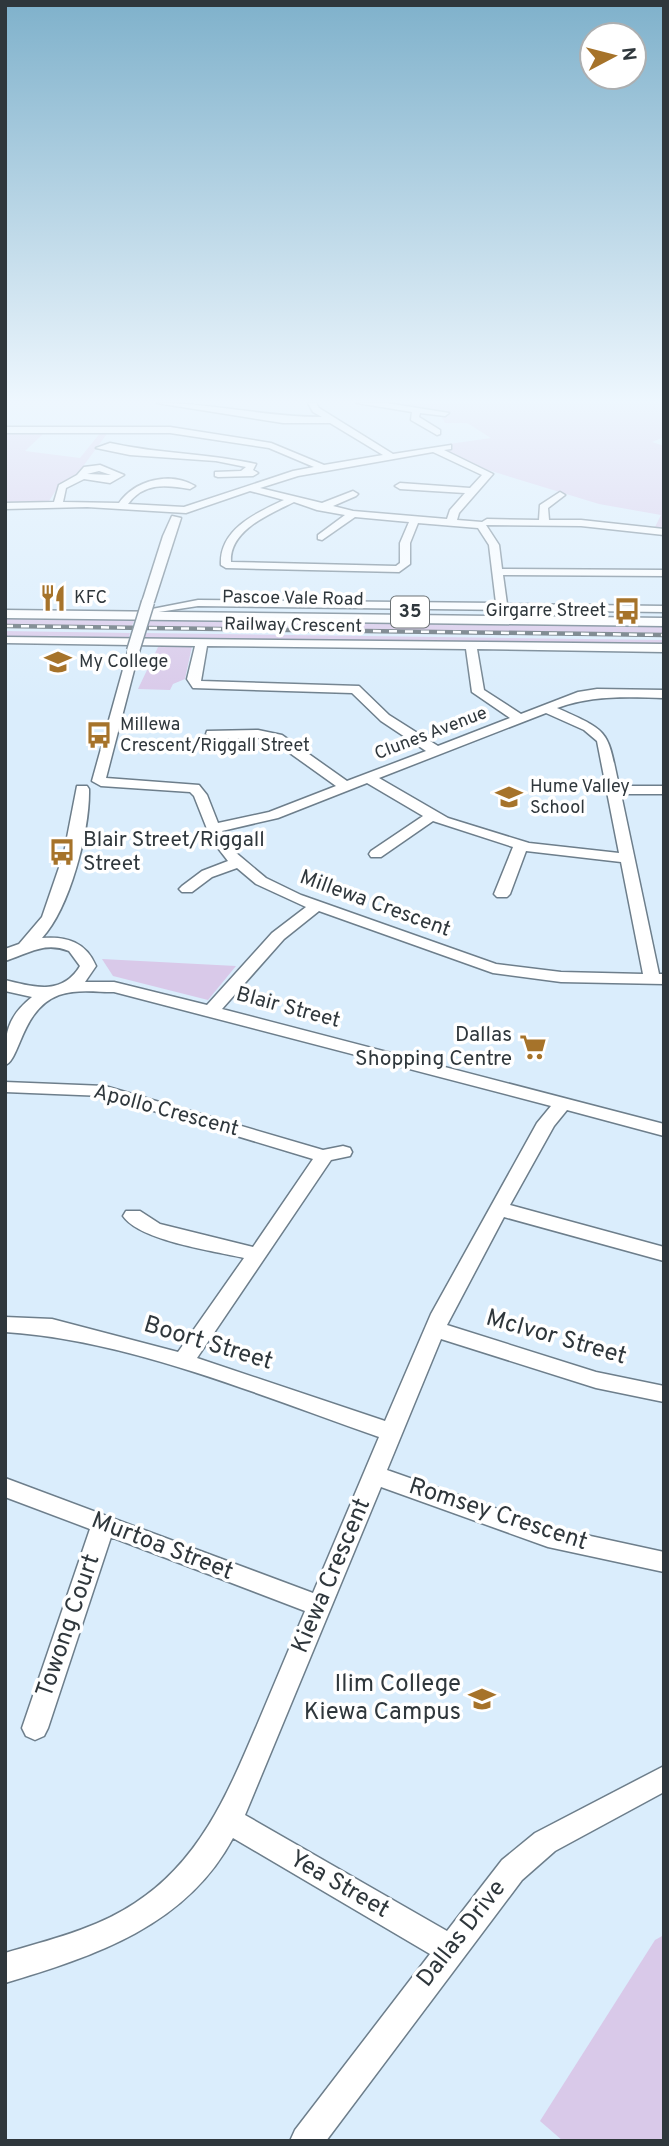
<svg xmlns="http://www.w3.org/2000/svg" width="669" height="2146" font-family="Overpass,sans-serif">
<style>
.green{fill:#d9c9e9}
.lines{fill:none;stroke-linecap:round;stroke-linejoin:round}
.minor-casing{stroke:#6d7e8b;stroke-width:3}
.major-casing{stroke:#6d7e8b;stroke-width:3}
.minor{fill:#fff;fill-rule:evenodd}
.major{fill:#fff;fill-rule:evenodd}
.rail-casing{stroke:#616d74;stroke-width:4.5}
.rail{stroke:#fff;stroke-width:2.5;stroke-dasharray:8;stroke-linecap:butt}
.minor-bridge-casing{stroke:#6d7e8b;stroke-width:15;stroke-linecap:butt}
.minor-bridge{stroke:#fff;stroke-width:12}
.labels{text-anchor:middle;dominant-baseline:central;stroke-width:7;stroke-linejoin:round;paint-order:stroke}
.far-poi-label{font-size:18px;fill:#2f373c;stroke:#fff;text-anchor:start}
.far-street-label{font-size:18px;fill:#2f373c;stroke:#fff}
.shield{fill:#fff;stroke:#6d7376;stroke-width:2}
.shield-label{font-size:19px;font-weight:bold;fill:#2f373c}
.poi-label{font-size:21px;fill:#2f373c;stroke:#fff;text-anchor:start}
.street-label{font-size:21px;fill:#2f373c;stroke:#fff}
.near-street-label{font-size:24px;fill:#2f373c;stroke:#fff}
.near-poi-label{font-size:24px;fill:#2f373c;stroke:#fff;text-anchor:end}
</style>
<rect width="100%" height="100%" fill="#daedfc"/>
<!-- green -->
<g class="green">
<path d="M369 403H664V437L652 442 664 446V528L655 527 661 515 599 504 488 470 464 462 444 450 453 448 449 444 491 438 467 423H445L442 417 447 412Z"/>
<path d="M109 431 73 480 58 487 49 501 5 502 6 432 43 434 25 451 80 458 101 432Z"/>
<path d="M5 617 135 618 132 626 5 625Z"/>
<path d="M149 619 383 621 415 625 434 622 664 624V633L146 627Z"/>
<path d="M5 631 130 633 128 640 5 639Z"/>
<path d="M144 633 664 640V646L142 641Z"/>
<path d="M192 646 185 679 173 684 170 690 138 689 158 647Z"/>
<path d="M102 959 236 966 208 1000 113 976Z"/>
<path d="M664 1935V2141H563L540 2121 655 1940Z"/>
</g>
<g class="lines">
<defs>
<g id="minor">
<path d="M157 403C212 403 266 417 322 417L313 412 308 403H316L319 408 393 454 451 445V449L444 450 493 474 459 513 457 520 482 522 487 519 539 520 540 505 560 492 565 495 548 508 549 520H581L664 529V535L581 526 486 525 499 545 502 569 664 570V576L503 575 507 604 664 606V612L198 606 152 613V609L198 600 496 603 489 545 478 528 418 523 410 543V564L399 572 226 568 221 565C219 529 256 513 284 500L250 491 186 513 87 507 5 509V503L54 502 59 485 77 475 84 467 100 465 124 475 110 483 84 479 66 488 63 502 119 503C135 480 170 471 195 486L190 489C166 485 144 482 128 504L184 507 293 471 314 467 269 448 170 433H5V427H170L271 443 324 465 383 455 330 423H283ZM433 452 482 475 470 488 400 483 395 486 400 489 465 493 450 510 447 519 353 511 333 506 356 496 358 494 353 491 322 503 260 488 298 476ZM99 471 111 475 87 474ZM294 502 317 510 345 515 318 535V539L322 540 355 517 409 522 400 543V563L396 566 231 562C229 530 270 514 294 502Z"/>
<path d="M357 403H386L449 413 445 416 420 413 419 417 440 430V434L437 435 411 420 412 412Z"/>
<path d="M110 443C158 454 208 453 256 464L253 470 258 473 253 476 218 477 215 476V472L241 471 246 467 216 461 130 455 96 448Z"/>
<path d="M172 516 181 518 154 602 144 604 142 602 163 536Z"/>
<path d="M5 637 664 644V652L477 649 484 690 521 714 578 692 597 689 664 690V698C626 697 593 695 557 708 611 732 607 730 619 786H664V794H621L659 974H664V984L561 982 493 973 319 911 284 939 222 1009 664 1124V1136L567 1110 554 1126 510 1205 664 1247V1261L504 1217 447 1325 596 1372 664 1386V1402L596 1388 441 1339 387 1470 549 1527 664 1552V1572L548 1547 381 1487 245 1815 447 1931 502 1860 535 1833 664 1766V1792L555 1851 522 1880 326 2141H290L295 2130 430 1954 233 1838C186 1926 95 1956 5 1983V1953C49 1940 96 1929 135 1903 200 1861 228 1793 257 1725 273 1687 289 1649 305 1611L111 1537 48 1728 44 1736 35 1740 26 1736 22 1728 90 1529 5 1497V1478L313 1593 379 1437C261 1396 130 1340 5 1332V1317L52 1319 178 1352 244 1258C215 1251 140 1241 123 1216L126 1211H140L160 1224 253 1247 313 1159 104 1096 5 1092V1082L105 1086 323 1150 343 1146 350 1148 352 1152 350 1156 331 1160 197 1358 385 1421 431 1314 537 1123 551 1106 114 992C96 992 76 989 59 995 21 1009 20 1061 5 1065 5 1034 6 1018 32 997L5 991V980C33 987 62 996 80 966L69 951C44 941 28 954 5 961V949L19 944 42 917 64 853 77 786H87L89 789C90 830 70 908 42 938 67 936 86 942 96 966L85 982H114L207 1005 272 933 306 907 256 884 237 868 212 877 192 892H182L179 889 182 886 202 871 228 861 211 839 194 796 190 792 101 786 92 781 129 648 139 651 106 778 199 785 207 795 218 823 269 812 336 786 273 741 258 738H212L206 734 207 731 258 730 282 735 347 781 426 751 381 721 352 693 193 688 187 679 195 646 5 643ZM207 646 466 649 472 692 510 718 438 746 389 715 359 686 201 681ZM546 713 584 730 597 741 619 853 529 843 448 818 379 778ZM367 783 423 816 371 851 369 854 371 857H381L433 821 513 847 494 894 497 897H507L510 894 526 851 621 862 643 974 561 972 496 964 301 895 266 878 235 852 222 831 278 818Z"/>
</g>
<path id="major" d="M5 610 664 618V626L5 618Z"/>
</defs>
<!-- minor casing -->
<use href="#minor" class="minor-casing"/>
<!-- major casing -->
<use href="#major" class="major-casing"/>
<!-- minor -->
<use href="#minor" class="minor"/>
<!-- major -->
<use href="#major" class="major"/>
<defs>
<path id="rail" d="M5 626 664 635"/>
</defs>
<!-- rail casing -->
<use href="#rail" class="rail-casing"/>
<!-- rail -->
<use href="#rail" class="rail"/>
<defs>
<path id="minor-bridge" d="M133 651 148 602"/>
</defs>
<!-- minor-bridge casing -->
<use href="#minor-bridge" class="minor-bridge-casing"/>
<!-- minor-bridge -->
<use href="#minor-bridge" class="minor-bridge"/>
</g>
<!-- sky -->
<linearGradient id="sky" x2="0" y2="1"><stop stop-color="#7fb1cb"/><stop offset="0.57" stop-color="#eef7fe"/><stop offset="1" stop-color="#eef7fe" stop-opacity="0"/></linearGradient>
<rect width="669" height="704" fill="url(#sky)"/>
<!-- icons -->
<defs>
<symbol id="restaurant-bare" viewBox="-9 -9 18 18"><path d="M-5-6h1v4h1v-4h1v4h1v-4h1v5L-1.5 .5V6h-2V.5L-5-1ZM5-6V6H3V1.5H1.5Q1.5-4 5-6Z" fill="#a6732a" stroke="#fff" stroke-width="2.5" paint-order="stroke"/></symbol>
<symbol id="bus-bare" viewBox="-9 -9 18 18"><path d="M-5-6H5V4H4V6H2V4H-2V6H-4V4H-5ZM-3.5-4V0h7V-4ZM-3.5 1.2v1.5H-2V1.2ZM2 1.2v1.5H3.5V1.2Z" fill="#a6732a" stroke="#fff" stroke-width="2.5" paint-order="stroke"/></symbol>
<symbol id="school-bare" viewBox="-9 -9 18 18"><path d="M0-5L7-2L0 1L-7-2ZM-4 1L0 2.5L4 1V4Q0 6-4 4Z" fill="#a6732a" stroke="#fff" stroke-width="2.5" paint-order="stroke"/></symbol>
<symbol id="supermarket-bare" viewBox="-9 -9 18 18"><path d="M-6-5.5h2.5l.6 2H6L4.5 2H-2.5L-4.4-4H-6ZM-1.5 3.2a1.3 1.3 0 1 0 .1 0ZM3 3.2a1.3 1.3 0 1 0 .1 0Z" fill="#a6732a" stroke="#fff" stroke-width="2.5" paint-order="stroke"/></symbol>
</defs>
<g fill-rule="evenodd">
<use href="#restaurant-bare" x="34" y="579" width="38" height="38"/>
<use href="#bus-bare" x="608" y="592" width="38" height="38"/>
<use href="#school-bare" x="39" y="643" width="38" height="38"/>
<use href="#bus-bare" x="80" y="716" width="38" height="38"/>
<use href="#school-bare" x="490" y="778" width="38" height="38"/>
<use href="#bus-bare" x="43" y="833" width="38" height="38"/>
<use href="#supermarket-bare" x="514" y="1028" width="38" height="38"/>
<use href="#school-bare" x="463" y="1680" width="38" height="38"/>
</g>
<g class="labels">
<!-- far-poi labels -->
<g class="far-poi-label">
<text x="74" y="598">KFC</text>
<text x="606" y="611" text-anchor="end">Girgarre Street</text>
<text x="79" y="662">My College</text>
<text x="120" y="725">Millewa<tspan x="120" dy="21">Crescent/Riggall Street</tspan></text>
<text x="530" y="787">Hume Valley<tspan x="530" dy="21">School</tspan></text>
</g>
<!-- far-street labels -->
<g class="far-street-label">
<text transform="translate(293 599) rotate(1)">Pascoe Vale Road</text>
<text transform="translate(293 626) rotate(1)">Railway Crescent</text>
<text transform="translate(431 734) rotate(-21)">Clunes Avenue</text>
</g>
<!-- shield labels -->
<rect class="shield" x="391" y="596.5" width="38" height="31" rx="5"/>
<g class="shield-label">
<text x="410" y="612">35</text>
</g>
<!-- poi labels -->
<g class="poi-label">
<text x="83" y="840">Blair Street/Riggall<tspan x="83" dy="24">Street</tspan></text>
<text x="512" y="1035" text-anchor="end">Dallas<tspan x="512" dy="24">Shopping Centre</tspan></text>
</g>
<!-- street labels -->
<g class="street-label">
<text transform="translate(375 904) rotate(20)">Millewa Crescent</text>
<text transform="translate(288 1008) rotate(15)">Blair Street</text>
<text transform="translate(166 1111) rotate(15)">Apollo Crescent</text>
</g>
<!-- near-street labels -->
<g class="near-street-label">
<text transform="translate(556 1338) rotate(16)">McIvor Street</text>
<text transform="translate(208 1344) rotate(17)">Boort Street</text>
<text transform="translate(498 1515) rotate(18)">Romsey Crescent</text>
<text transform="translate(162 1547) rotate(21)">Murtoa Street</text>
<text transform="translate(332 1576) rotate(-67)">Kiewa Crescent</text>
<text transform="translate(69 1626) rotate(-71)">Towong Court</text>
<text transform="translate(339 1885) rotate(30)">Yea Street</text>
<text transform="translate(462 1934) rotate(-52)">Dallas Drive</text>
</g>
<!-- near-poi labels -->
<g class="near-poi-label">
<text x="461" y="1685">Ilim College<tspan x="461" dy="28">Kiewa Campus</tspan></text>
</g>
</g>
<!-- border -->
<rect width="669" height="2146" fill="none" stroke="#2f373c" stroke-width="14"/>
<!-- north arrow -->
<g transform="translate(613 56) rotate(83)"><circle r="33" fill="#ffffff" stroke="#acafb1" stroke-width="2"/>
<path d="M0-5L12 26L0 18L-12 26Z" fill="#a6732a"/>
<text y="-10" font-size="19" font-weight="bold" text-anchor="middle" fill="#2f373c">N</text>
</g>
</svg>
